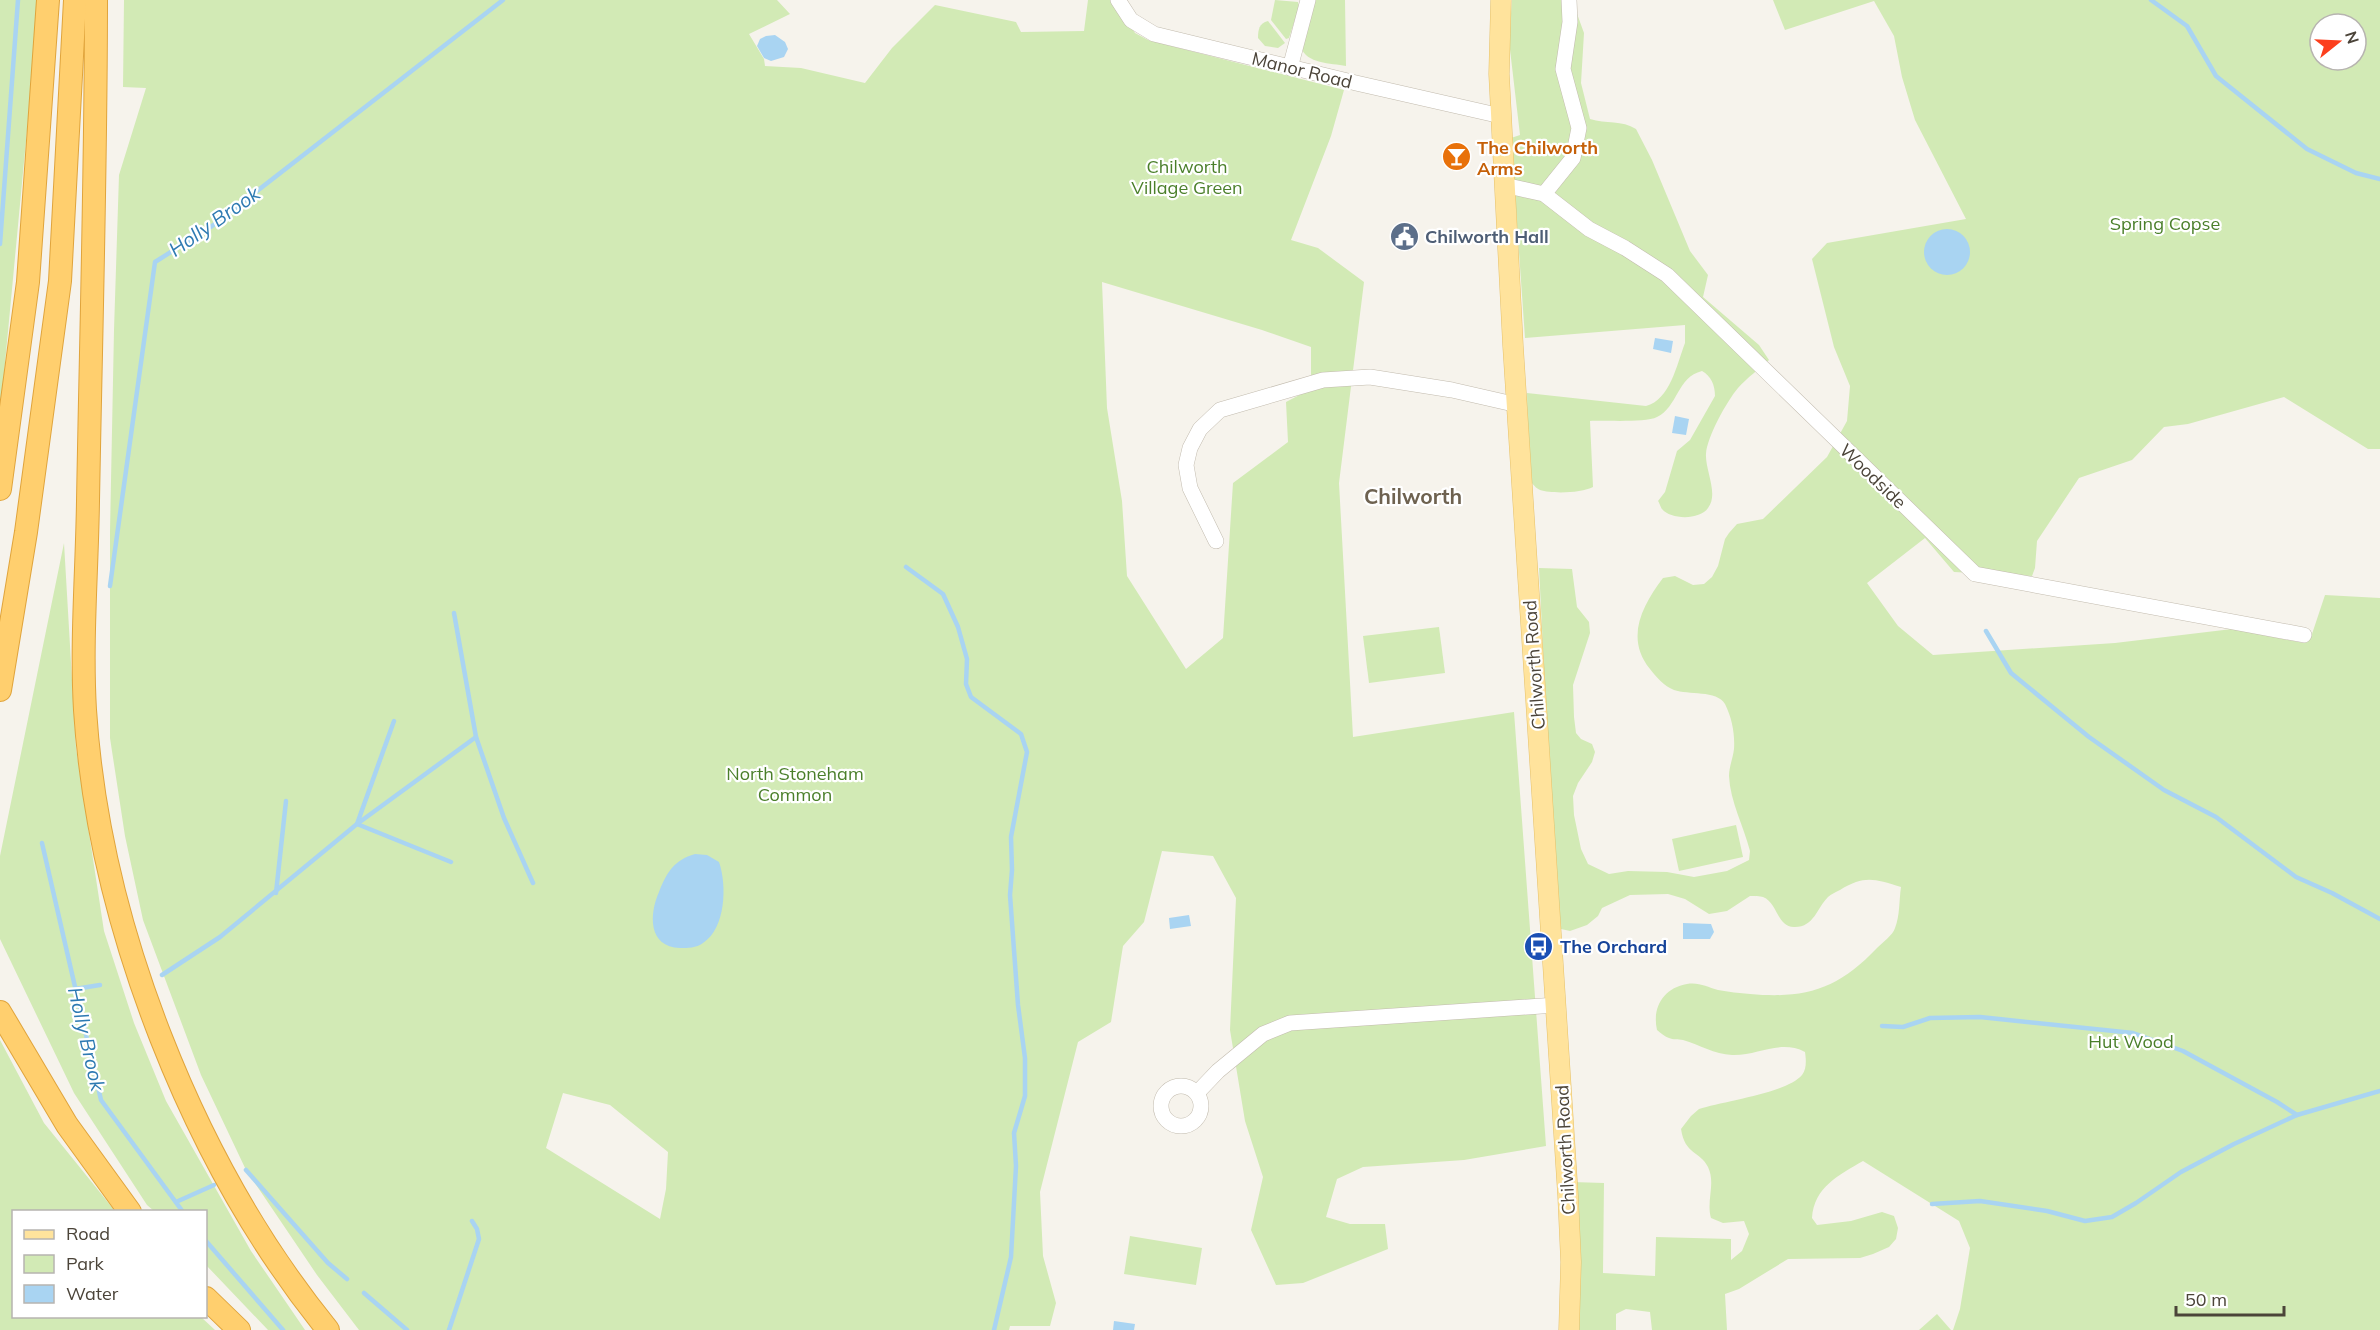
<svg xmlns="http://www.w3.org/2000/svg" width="2380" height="1330" font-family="Mulish,sans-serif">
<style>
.green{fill:#d2eab5;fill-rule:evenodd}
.water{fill:#a9d4f2}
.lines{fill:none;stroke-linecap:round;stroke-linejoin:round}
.stream{stroke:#a9d4f2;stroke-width:4.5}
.minor-casing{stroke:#c2bbae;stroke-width:16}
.major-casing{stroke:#e6c16a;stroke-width:21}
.highway-casing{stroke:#e0a43c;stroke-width:24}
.minor{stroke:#fff;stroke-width:15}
.major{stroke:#ffe39c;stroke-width:20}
.highway{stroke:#ffcf6e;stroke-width:22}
.labels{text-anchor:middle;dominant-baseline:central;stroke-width:4.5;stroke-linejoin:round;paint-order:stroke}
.street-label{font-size:18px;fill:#4b4439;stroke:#fff}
.food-label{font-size:18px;font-weight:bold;fill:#c56008;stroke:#fff;text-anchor:start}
.park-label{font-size:18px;fill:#4a7f2a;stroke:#fff}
.service-label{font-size:18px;font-weight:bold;fill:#4e5e75;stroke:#fff;text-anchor:start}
.transit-label{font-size:18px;font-weight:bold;fill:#164399;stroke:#fff;text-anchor:start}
.water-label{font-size:20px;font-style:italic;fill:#2e7ab2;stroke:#fff}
.quarter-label{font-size:21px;font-weight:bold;fill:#6e6250;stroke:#fff}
</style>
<rect width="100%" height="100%" fill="#f6f3ec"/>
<!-- green -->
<g class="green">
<path d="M0 0H37L38 14 0 416Z"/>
<path d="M124 0H777L790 14 749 34 764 59 765 66 801 68 865 83 892 48 935 5 1016 22 1021 32 1084 31 1088 0H1114L1135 33 1148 40 1344 90 1331 136 1291 240 1318 248 1364 282 1339 483 1353 737 1514 712 1546 1146 1464 1160 1363 1167 1337 1179 1326 1217 1350 1224H1385L1388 1249 1303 1283 1276 1285 1251 1230 1263 1177 1245 1121 1230 1030 1236 898 1213 856 1162 851 1144 922 1123 946 1111 1022 1078 1042 1040 1192 1043 1256 1056 1303 1050 1326H1010L1009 1330H359L317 1275 246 1170 201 1075 143 920 125 836 110 738V532L114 330 119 175 146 88 123 87ZM1102 282 1262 330 1311 347V389L1286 402 1288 442 1233 483 1223 638 1186 669 1127 576 1122 501 1107 408ZM563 1093 610 1105 668 1152 666 1189 660 1219 546 1148Z"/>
<path d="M1275 0 1298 2 1299 7 1289 38 1286 39 1271 20Z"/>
<path d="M1310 0H1345L1346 66C1331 63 1306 64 1301 47Z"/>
<path d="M1512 0H1572L1584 33 1581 83 1590 119C1606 124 1622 120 1636 129L1652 160 1690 251 1708 275 1703 297 1759 345 1769 360C1759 369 1747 378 1738 388 1727 401 1707 437 1706 454 1705 470 1719 494 1708 508 1700 520 1671 520 1662 509 1661 508 1659 502 1658 501L1665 492 1677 451 1690 440 1715 396C1715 385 1711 376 1702 371 1677 377 1678 407 1657 417 1645 423 1605 420 1590 421L1593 487C1582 493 1552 494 1540 490 1534 487 1531 482 1528 476L1527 393 1646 406C1670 400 1677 364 1685 343V325L1525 338 1511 138 1520 135 1509 41Z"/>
<path d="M1773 0H2380V449H2368L2284 397 2188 424 2164 427 2132 460 2079 478 2037 541 2035 568 2032 576 1954 572 1925 538 1867 583 1898 626 1933 655 2115 643 2232 629 2304 643 2312 634 2325 595 2380 598V1330H1953L1960 1309 1970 1248 1959 1221 1863 1161C1839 1175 1814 1187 1812 1218L1817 1225 1851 1221 1882 1212 1894 1216 1898 1228 1896 1239 1889 1247 1873 1254 1860 1258 1788 1259 1739 1289 1725 1294 1727 1330H1652L1650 1312 1626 1309 1616 1314V1330H1574L1572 1182 1604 1183 1603 1273 1655 1276 1656 1237 1731 1239V1260L1742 1251 1749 1234 1744 1221 1723 1223 1711 1218C1706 1200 1716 1184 1708 1167 1700 1151 1685 1155 1681 1129L1691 1116 1699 1109C1723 1101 1787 1093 1802 1075 1807 1069 1806 1059 1805 1052 1780 1039 1758 1056 1732 1055 1714 1054 1700 1045 1683 1040 1678 1039 1673 1040 1669 1038 1665 1037 1661 1033 1657 1030 1652 1008 1663 988 1687 984 1699 982 1707 987 1718 990 1728 992 1740 993 1750 994 1806 999 1838 989 1877 948 1882 943 1893 935 1895 928 1900 916 1899 900 1901 887 1874 879 1865 875 1840 890 1836 892 1831 894 1828 897 1817 908 1814 927 1795 927 1777 928 1778 903 1763 897 1760 896 1754 896 1750 896L1727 911 1709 914 1685 899 1668 894 1630 895 1602 908 1598 916 1587 925 1570 931 1561 929 1555 888 1539 568 1572 569 1577 607 1589 622 1590 633 1573 685 1574 717 1576 733 1581 739 1592 744 1595 752 1592 762 1578 783 1573 796 1574 815 1581 849 1588 864 1609 874 1628 871 1667 872 1694 877 1727 871 1749 860 1750 851C1744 827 1730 801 1729 776 1729 767 1733 758 1734 749 1735 734 1732 718 1725 704 1717 690 1688 695 1674 690 1664 686 1656 677 1650 669 1625 638 1642 606 1663 578L1675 576 1693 585 1704 584 1712 577 1718 566 1725 539 1729 533 1737 524 1763 519 1827 457 1847 421 1850 386 1834 347 1812 259 1827 243 1966 219 1915 120 1902 77 1894 36 1874 1 1785 30ZM2320 24H2356V60H2320Z"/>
<path d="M1268 21 1285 43 1278 48 1265 46 1258 38C1258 30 1259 23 1268 21Z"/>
<path d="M64 543 76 748 104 931 134 1023 166 1101 251 1251 305 1330H268L206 1265V1212L154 1211 147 1205 74 1093 0 939V856Z"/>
<path d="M1439 627 1445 673 1369 683 1363 636Z"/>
<path d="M1736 825 1743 857 1679 871 1672 839Z"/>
<path d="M0 1040 44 1123 115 1211 14 1212V1316L201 1317 215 1330H0Z"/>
<path d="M1130 1236 1202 1248 1196 1285 1124 1274Z"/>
<path d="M1937 1314 1951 1330H1919Z"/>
</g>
<!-- water -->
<g class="water">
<path d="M775 35 785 42 788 49 784 57 771 61 764 58 757 46 760 39 766 36Z"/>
<circle cx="1947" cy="252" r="23"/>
<path d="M1655 338 1673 341 1671 353 1653 349Z"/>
<path d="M1675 416 1689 419 1686 435 1672 433Z"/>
<path d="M695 854 707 855 719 862C727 885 726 928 703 943 696 948 688 948 680 948 648 947 649 914 659 892 667 872 674 860 695 854Z"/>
<path d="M1189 915 1191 926 1170 929 1169 918Z"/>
<path d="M1683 923 1711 924 1714 932 1710 939H1683Z"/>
<path d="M1114 1321 1135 1324 1134 1330H1113Z"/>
</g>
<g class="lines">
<!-- stream -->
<g class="stream">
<path d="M2151 0 2187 26 2216 76 2307 149 2356 173 2380 179"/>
<path d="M0 244 18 0"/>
<path d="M906 567 943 594 958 627 967 659 966 684 971 697 1021 734 1027 752 1011 837 1012 870 1010 895 1018 1005 1025 1058V1096L1014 1133 1016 1166 1011 1257 994 1330"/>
<path d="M110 586 155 262 212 226 503 0"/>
<path d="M454 613 476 737 504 818 533 883"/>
<path d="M1986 631 2011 673 2089 737 2164 790 2216 817 2296 877 2332 893 2380 919"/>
<path d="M394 721 357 824 451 862"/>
<path d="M42 843 101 1100 183 1212"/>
<path d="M276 893 286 801"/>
<path d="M162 975 220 937 357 824 476 737"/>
<path d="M75 989 100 985"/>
<path d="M1882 1026 1903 1027 1930 1018 1980 1017 2133 1033 2183 1051 2277 1102 2297 1115"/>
<path d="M246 1170 328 1263 347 1279"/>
<path d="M176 1202 214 1185"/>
<path d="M1932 1204 1980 1201 2047 1211 2085 1221 2112 1217 2136 1203 2181 1172 2234 1144 2297 1115 2380 1091"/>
<path d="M206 1241 283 1330"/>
<path d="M364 1293 407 1330"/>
<path d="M449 1330 479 1239 477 1229 472 1221"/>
</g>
<defs>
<g id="minor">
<path d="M1118 0 1131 20 1154 34 1356 83 1501 116"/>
<path d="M1290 68 1308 0"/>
<path d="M1504 185 1544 194 1589 229 1625 248 1667 275 1975 574 2304 635"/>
<path d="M1544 194 1573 158 1579 128 1563 69 1570 22 1569 0"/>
<path d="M1216 541 1190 488 1186 465 1190 448 1200 429 1220 410 1323 380 1370 377 1452 390 1509 403 1517 407"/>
<circle cx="1181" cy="1106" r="20"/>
<path d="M1197 1093 1218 1071 1263 1034 1290 1023 1556 1005"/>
</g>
<path id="major" d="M1501 0 1499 74 1513 346 1568 1196 1571 1262 1569 1330"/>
<g id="highway">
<path d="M96 0C96 167 91 334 88 501 87 571 81 641 85 710 99 924 193 1164 328 1330"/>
<path d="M0 489 28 282 48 0"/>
<path d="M0 690 26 532 60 281 75 0"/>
<path d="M0 1012 67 1125 130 1212"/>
<path d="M206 1298 239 1330"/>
</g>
</defs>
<!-- minor casing -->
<use href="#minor" class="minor-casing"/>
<!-- major casing -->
<use href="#major" class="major-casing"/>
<!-- highway casing -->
<use href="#highway" class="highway-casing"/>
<!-- minor -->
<use href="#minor" class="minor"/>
<!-- major -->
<use href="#major" class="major"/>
<!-- highway -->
<use href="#highway" class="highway"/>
</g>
<!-- icons -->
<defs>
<symbol id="bar-disc" viewBox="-11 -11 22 22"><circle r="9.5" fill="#e8710a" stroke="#fff"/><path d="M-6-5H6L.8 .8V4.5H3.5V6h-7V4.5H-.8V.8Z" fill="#fff"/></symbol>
<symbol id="civic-disc" viewBox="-11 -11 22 22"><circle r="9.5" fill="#5c6f8a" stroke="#fff"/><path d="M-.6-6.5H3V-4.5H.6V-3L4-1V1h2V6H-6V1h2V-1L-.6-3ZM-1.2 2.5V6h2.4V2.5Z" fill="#fff"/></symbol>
<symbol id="bus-disc" viewBox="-11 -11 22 22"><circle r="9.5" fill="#1a4fb4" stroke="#fff"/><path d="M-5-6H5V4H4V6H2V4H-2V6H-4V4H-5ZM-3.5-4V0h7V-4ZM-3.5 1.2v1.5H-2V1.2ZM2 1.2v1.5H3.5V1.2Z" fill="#fff"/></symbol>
</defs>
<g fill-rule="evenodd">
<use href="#bar-disc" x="1440" y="140" width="33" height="33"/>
<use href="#civic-disc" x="1388" y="220" width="33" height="33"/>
<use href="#bus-disc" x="1522" y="930" width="33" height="33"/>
</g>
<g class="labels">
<!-- street labels -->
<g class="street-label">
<text transform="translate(1302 70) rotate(14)">Manor Road</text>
<text transform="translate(1873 476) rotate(44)">Woodside</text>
<text transform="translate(1534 665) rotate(-94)">Chilworth Road</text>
<text transform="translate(1565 1150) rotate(-93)">Chilworth Road</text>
</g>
<!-- food labels -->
<g class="food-label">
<text x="1477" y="147">The Chilworth<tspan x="1477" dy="21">Arms</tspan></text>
</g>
<!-- park labels -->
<g class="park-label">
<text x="1187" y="166">Chilworth<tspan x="1187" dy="21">Village Green</tspan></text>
<text x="2165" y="223">Spring Copse</text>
<text x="795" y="773">North Stoneham<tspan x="795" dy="21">Common</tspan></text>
<text x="2131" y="1041">Hut Wood</text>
</g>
<!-- service labels -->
<g class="service-label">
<text x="1425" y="236">Chilworth Hall</text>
</g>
<!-- transit labels -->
<g class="transit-label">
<text x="1560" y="946">The Orchard</text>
</g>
<!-- water labels -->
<g class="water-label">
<text transform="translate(214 221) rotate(-35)">Holly Brook</text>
<text transform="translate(87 1039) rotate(77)">Holly Brook</text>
</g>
<!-- quarter labels -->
<g class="quarter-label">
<text x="1413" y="496">Chilworth</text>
</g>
</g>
<!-- legend -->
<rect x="12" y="1210" width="195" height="108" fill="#ffffff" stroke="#b7b4b0" stroke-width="1.5"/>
<rect x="24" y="1230" width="30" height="9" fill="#ffe39c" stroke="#b7b4b0" stroke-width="1.5"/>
<text x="66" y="1240" font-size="18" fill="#4b4439">Road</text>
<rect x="24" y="1255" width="30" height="18" fill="#d2eab5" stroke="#b7b4b0" stroke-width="1.5"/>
<text x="66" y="1270" font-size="18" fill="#4b4439">Park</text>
<rect x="24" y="1285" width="30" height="18" fill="#a9d4f2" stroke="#b7b4b0" stroke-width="1.5"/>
<text x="66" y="1300" font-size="18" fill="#4b4439">Water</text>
<!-- north arrow -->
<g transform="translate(2338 42) rotate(72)"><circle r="28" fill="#ffffff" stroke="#b7b4b0" stroke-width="1.5"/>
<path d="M0-4.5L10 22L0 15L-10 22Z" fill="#fc3f1d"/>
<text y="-9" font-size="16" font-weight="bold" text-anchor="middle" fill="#4b4439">N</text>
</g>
<!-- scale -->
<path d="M2176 1306v9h108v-9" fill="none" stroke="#4b4439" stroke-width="3"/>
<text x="2185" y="1306" font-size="18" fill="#4b4439" stroke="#ffffff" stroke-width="4.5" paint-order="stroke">50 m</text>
</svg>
